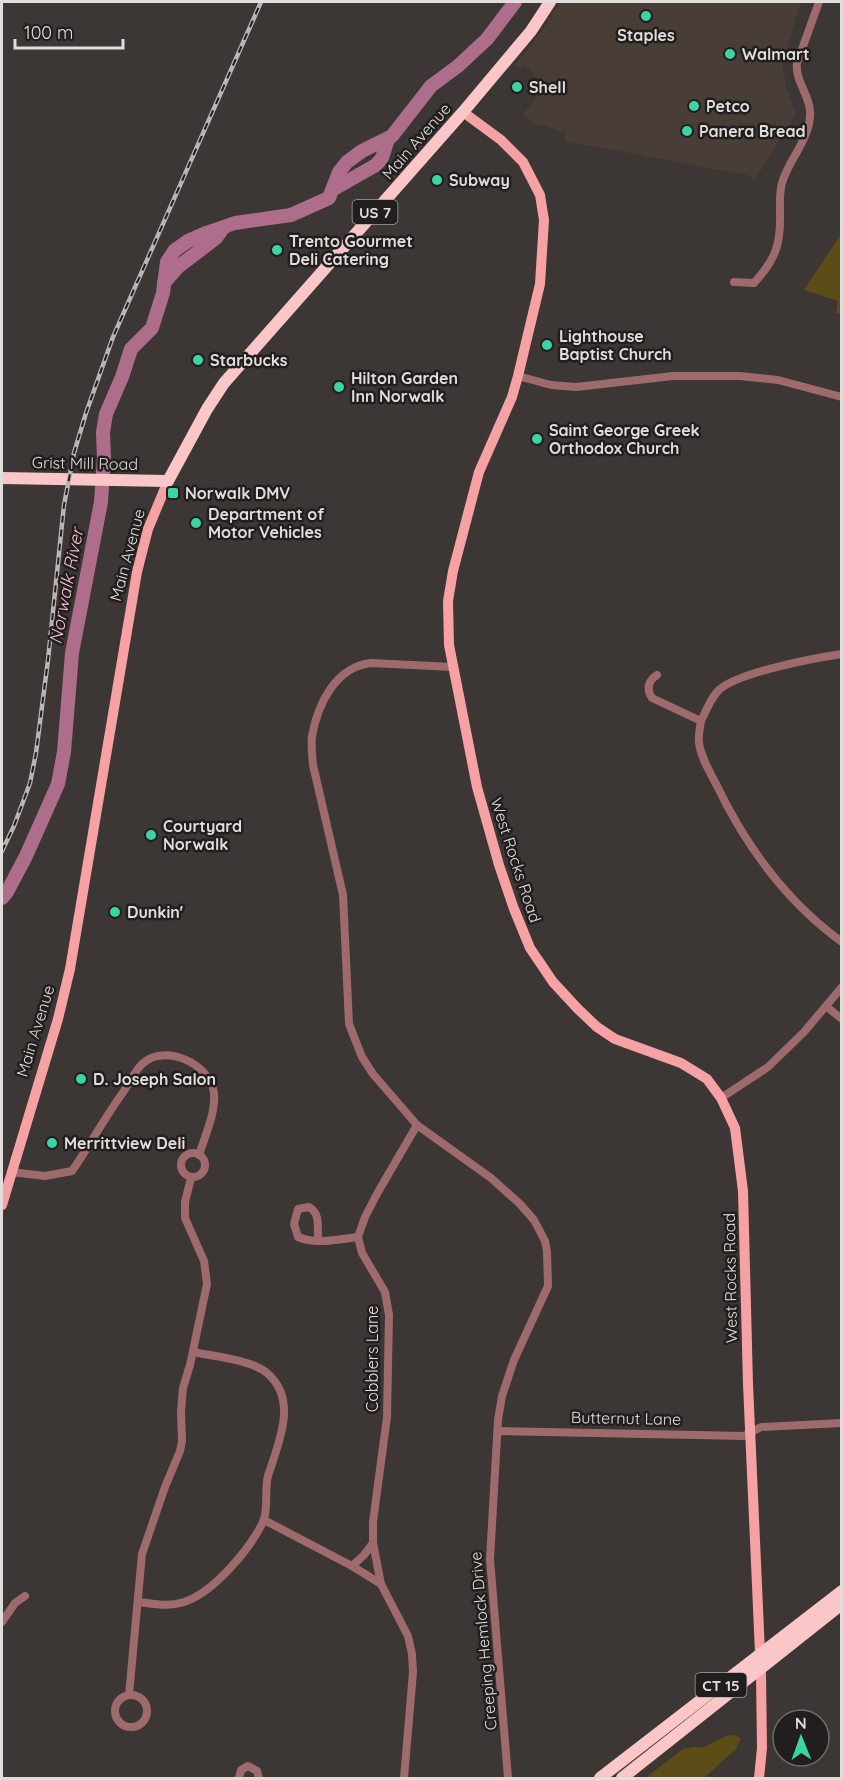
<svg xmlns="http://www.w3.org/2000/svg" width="843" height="1780" font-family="Quicksand,sans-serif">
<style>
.built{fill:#493d38}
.green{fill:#5c4c18}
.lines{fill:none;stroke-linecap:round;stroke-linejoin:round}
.river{stroke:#ae6e8b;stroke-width:14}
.minor{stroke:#9e6a6c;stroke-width:8}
.major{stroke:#f6a1a4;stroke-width:10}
.highway{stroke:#fbc6c7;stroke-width:12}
.rail-casing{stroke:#bab5b4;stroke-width:4.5}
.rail{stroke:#211e1d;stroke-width:2;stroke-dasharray:7;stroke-linecap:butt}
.poi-dot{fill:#3bd4a4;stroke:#211e1d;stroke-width:2}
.labels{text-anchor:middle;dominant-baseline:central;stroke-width:5;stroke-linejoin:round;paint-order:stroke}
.shield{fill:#211e1d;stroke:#a7a4a3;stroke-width:1.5}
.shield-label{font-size:15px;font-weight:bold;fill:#e1dddc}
.poi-label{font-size:16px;font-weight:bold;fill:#e1dddc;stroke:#211e1d;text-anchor:start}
.street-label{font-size:16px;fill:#e1dddc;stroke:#211e1d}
.water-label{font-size:18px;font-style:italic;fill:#f7bed6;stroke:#211e1d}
</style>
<rect width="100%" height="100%" fill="#3c3634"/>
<!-- built -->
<path class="built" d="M561 2H801L782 63 786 86 796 114 755 180 747 175 565 141 566 133 543 125H534L523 114 540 92 543 87 542 83 525 65 522 68 514 65 532 45Z"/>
<!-- green -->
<g class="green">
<path d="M841 234V314L836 313 838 301 804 290Z"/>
<path d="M734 1735 741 1738 736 1749 704 1778H645L683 1749 693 1747H704L726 1736Z"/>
</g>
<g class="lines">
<!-- river -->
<g class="river">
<path d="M332 190 376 165 382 158 388 139"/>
<path d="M164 283 178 267 216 238 223 228"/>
<path d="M2 898 7 892 26 856 58 784 64 752 72 653 101 502 104 458 103 432 106 414 122 377 131 349 152 328 163 293 167 262 175 250 188 241 206 233 235 223 291 215 329 198 339 172 347 162 362 151 392 136 431 86 458 66 487 39 515 2"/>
</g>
<!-- minor -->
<g class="minor">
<path d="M734 282 754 283C776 259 781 244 780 212 780 201 779 190 783 180 790 158 812 136 810 111 809 94 795 81 797 63L819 2"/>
<path d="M518 376 551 385 576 387 673 376H740L778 380 842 397"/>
<path d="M453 667 371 663C336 667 318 703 312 736 311 745 312 755 313 765L343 895 349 1024 362 1057 373 1074 417 1125 491 1178 520 1204 534 1220 545 1241 547 1252 548 1286 514 1360 502 1396 498 1420 490 1559 508 1778"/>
<path d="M657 675C648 681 646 689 652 698L701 721C700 728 698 735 699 743 701 758 710 772 717 786 746 846 787 902 842 942"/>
<path d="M701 721C706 711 710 700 717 692 733 673 815 658 842 654"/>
<path d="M827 1007 842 1019"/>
<path d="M721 1098 768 1067 804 1032 842 987"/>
<circle cx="193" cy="1165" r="12"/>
<path d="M11 1172 45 1176 72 1171C90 1145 105 1117 124 1091 129 1083 135 1071 142 1064 164 1043 210 1063 214 1093 216 1112 205 1136 199 1155"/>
<path d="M318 1240C317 1227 321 1214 309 1207L298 1209 294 1224 298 1237C316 1245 340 1239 358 1237"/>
<path d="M499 1431 744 1436 761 1427 842 1423"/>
<path d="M264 1520 352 1566 381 1584 408 1636 412 1654 413 1672 404 1778"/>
<path d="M352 1566 364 1555 373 1543"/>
<path d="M381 1584 373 1543V1522L387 1417 389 1315 385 1292 362 1253 358 1237 365 1217 378 1192 417 1125"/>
<path d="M139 1602C153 1604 169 1607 184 1602 213 1593 250 1549 263 1522 269 1509 264 1490 268 1476 278 1444 299 1400 267 1373 252 1360 213 1356 193 1352"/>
<path d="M2 1622 15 1603 25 1596"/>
<circle cx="131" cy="1711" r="16"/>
<path d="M129 1695 142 1554 165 1487 180 1451 182 1441 181 1411 183 1388 190 1365 207 1284 204 1261 185 1218V1202L191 1178"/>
<path d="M239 1778 241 1770 248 1766 257 1771 259 1778"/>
</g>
<!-- major -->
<g class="major">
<path d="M463 112 501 140 523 162 540 195 544 220 540 284 518 376 512 397 479 472 453 571 448 601 449 645 477 787 499 865 514 909 530 948 553 982 578 1009 597 1027 615 1039 681 1063 707 1079 721 1098 735 1128 743 1191 748 1384 761 1675 762 1748 759 1778"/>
<path d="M2 1205 58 1019 70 969 137 572 148 529 168 481"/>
</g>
<!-- highway -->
<g class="highway">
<path d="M2 478 168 481 207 409 224 383 463 112 531 31 550 2"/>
<path d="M600 1778 842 1591"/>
<path d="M622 1778 842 1604"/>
</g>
<defs>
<path id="rail" d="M2 851 14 826 30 783 36 753 48 660 64 505 74 453 86 413 113 337 261 2"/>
</defs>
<!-- rail casing -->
<use href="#rail" class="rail-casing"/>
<!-- rail -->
<use href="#rail" class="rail"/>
</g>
<!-- markers -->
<g class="poi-dot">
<circle cx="646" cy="16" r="6"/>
<circle cx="730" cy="54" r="6"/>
<circle cx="517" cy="87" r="6"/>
<circle cx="694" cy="106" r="6"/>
<circle cx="687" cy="131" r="6"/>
<circle cx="437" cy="180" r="6"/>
<circle cx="277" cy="250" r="6"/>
<circle cx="547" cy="345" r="6"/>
<circle cx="198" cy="360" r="6"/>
<circle cx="339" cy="387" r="6"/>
<circle cx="537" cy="439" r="6"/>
<rect x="167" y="487" width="12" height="12" rx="3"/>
<circle cx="196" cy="523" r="6"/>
<circle cx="151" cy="835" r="6"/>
<circle cx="115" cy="912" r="6"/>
<circle cx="81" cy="1079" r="6"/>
<circle cx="52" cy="1143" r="6"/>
</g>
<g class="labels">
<!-- shield labels -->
<g class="shield">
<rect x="352.5" y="200" width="45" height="24" rx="4.5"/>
<rect x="695.5" y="1673" width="51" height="24" rx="4.5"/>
</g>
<g class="shield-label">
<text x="375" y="212">US 7</text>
<text x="721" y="1685">CT 15</text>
</g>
<!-- poi labels -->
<g class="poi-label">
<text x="646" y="35" text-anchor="middle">Staples</text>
<text x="742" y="54">Walmart</text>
<text x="529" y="87">Shell</text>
<text x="706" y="106">Petco</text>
<text x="699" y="131">Panera Bread</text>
<text x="449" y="180">Subway</text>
<text x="289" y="241">Trento Gourmet<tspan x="289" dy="18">Deli Catering</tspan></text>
<text x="559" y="336">Lighthouse<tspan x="559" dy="18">Baptist Church</tspan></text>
<text x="210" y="360">Starbucks</text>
<text x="351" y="378">Hilton Garden<tspan x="351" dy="18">Inn Norwalk</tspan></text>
<text x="549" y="430">Saint George Greek<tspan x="549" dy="18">Orthodox Church</tspan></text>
<text x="185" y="493">Norwalk DMV</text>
<text x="208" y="514">Department of<tspan x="208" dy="18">Motor Vehicles</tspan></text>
<text x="163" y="826">Courtyard<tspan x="163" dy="18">Norwalk</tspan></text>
<text x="127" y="912">Dunkin'</text>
<text x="93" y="1079">D. Joseph Salon</text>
<text x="64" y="1143">Merrittview Deli</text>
</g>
<!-- street labels -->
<g class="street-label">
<text transform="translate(416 141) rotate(-49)">Main Avenue</text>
<text transform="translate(85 463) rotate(1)">Grist Mill Road</text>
<text transform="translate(127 555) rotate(-75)">Main Avenue</text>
<text transform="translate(516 860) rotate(72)">West Rocks Road</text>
<text transform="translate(35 1031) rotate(-73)">Main Avenue</text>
<text transform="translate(730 1278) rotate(-91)">West Rocks Road</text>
<text transform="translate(372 1359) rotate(-90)">Cobblers Lane</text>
<text transform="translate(626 1418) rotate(1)">Butternut Lane</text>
<text transform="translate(483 1641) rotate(-95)">Creeping Hemlock Drive</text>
</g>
<!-- water labels -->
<g class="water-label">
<text transform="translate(66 586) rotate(-79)">Norwalk River</text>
</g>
</g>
<!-- border -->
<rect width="843" height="1780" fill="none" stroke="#e1dddc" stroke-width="6"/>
<!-- north arrow -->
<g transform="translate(801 1738) rotate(359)"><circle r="28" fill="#211e1d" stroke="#6e6a69" stroke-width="1.5"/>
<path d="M0-4.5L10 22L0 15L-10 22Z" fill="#3bd4a4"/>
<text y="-9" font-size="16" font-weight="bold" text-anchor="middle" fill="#e1dddc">N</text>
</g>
<!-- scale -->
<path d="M15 39v9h108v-9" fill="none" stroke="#e1dddc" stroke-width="3"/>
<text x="24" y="39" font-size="18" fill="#e1dddc" stroke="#211e1d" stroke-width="4.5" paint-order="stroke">100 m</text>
</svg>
